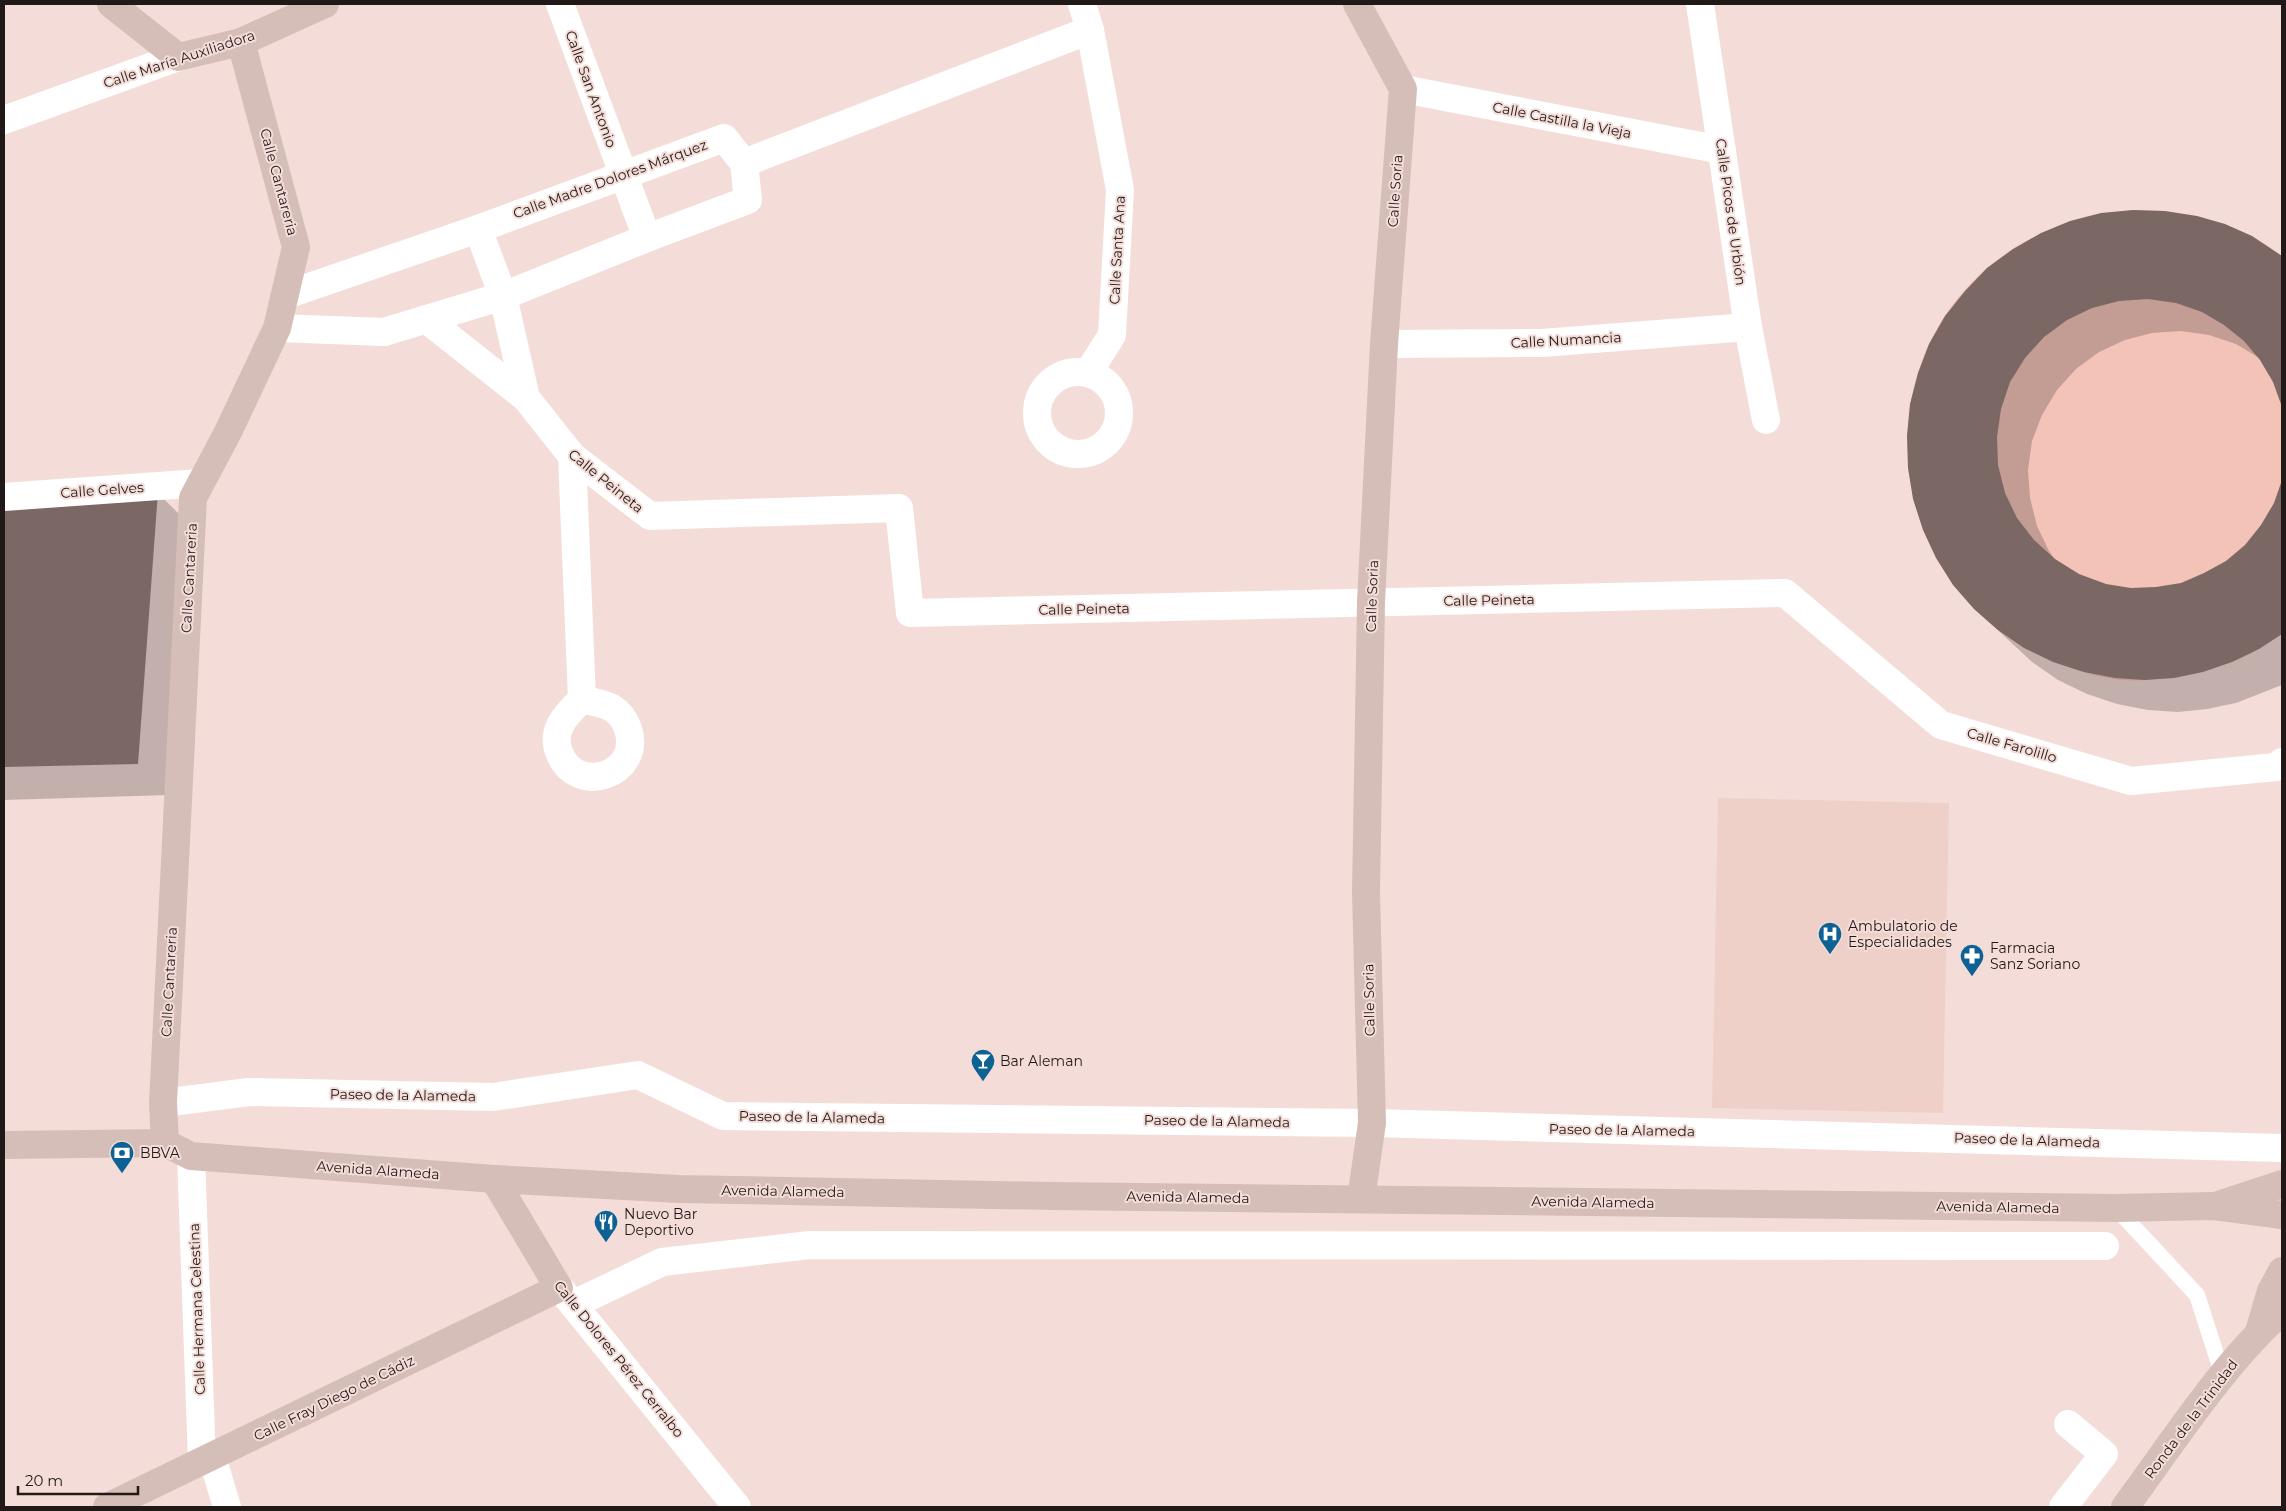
<svg xmlns="http://www.w3.org/2000/svg" width="2286" height="1511" font-family="Montserrat,sans-serif">
<style>
.built{fill:#efd0c9}
.green{fill:#f4c3b8}
.shadow{fill:#0003}
.building{fill:#7b6763}
.lines{fill:none;stroke-linecap:round;stroke-linejoin:round}
.lane{stroke:#fff;stroke-width:16}
.street{stroke:#fff;stroke-width:28}
.secondary{stroke:#d6beb8;stroke-width:28}
.labels{text-anchor:middle;dominant-baseline:central;stroke-width:4;stroke-linejoin:round;paint-order:stroke}
.street-label{font-size:14px;fill:#211917;stroke:#f4ddd8}
.poi-label{font-size:14px;fill:#211917;stroke:#f4ddd8;text-anchor:start}
</style>
<rect width="100%" height="100%" fill="#f4ddd8"/>
<!-- built -->
<path class="built" d="M1718 798 1949 803 1943 1113 1712 1108Z"/>
<!-- green -->
<path class="green" d="M2133 210C2187 211 2239 222 2282 256V634C2266 644 2250 656 2232 662 2216 667 2197 669 2180 673 2169 675 2157 679 2146 680 2110 683 2071 670 2039 655 1890 584 1860 375 1988 267 2030 232 2078 216 2133 210Z"/>
<!-- shadow -->
<g class="shadow">
<path d="M2252 237 2282 259V404L2274 381 2261 359 2236 344 2209 335 2181 331 2152 333 2125 340 2099 352 2076 369 2057 390 2042 415 2032 441 2028 470 2030 498 2037 526 2049 551 2057 562 2079 575 2106 585 2131 589H2156L2181 584 2205 575 2227 562 2246 546 2262 526 2275 504 2282 483V685L2236 703 2207 709 2178 712 2148 710 2117 704 2087 694 2058 680 2032 662 1975 609 1919 373Z"/>
<path d="M158 493 190 525 169 795 4 800V507Z"/>
</g>
<!-- building -->
<g class="building">
<path d="M2133 210 2165 211 2197 216 2225 224 2252 236 2282 256V407L2273 382 2260 360 2244 341 2224 325 2202 312 2176 303 2148 299 2119 301 2092 308 2067 320 2044 337 2025 358 2010 382 2001 409 1997 437 1998 465 2005 493 2017 518 2034 540 2055 559 2079 574 2106 584 2131 588 2156 587 2181 583 2204 573 2226 561 2245 545 2261 525 2274 503 2282 480V634L2259 649 2232 662 2203 672 2174 678 2145 680 2115 678 2084 672 2053 662 2024 648 1998 630 1974 609 1953 585 1936 558 1923 530 1913 499 1908 468 1907 436 1910 404 1918 373 1929 344 1945 316 1965 291 1987 268 2013 249 2041 233 2070 221 2101 213Z"/>
<path d="M158 492 138 764 4 767V506Z"/>
</g>
<g class="lines">
<!-- lane -->
<path class="lane" d="M2116 1208 2197 1295 2223 1376"/>
<!-- street -->
<g class="street">
<path d="M560 4 647 238"/>
<path d="M1082 4 1090 30 1120 190 1112 335 1088 373"/>
<path d="M1700 4 1748 327 1766 420"/>
<path d="M1403 89 1722 150"/>
<path d="M4 120 178 57"/>
<path d="M744 163 1090 30"/>
<path d="M478 229 503 296 526 398"/>
<path d="M286 295 478 229 724 138 744 163"/>
<path d="M426 319 526 398 572 456 650 516 899 508 910 613 1785 593 1941 725 2131 781 2276 767 2282 762"/>
<path d="M277 328 384 332 503 296 647 238 748 200 744 163"/>
<path d="M1384 344 1542 343 1748 327"/>
<circle cx="1078" cy="413" r="41"/>
<path d="M572 456 582 699"/>
<path d="M4 497 201 483"/>
<path d="M582 699C592 702 603 703 612 708 620 713 625 720 628 729 643 774 576 798 559 752 550 729 568 713 582 699Z"/>
<path d="M163 1103 249 1092 493 1097 638 1075 723 1116 1372 1123 2282 1148"/>
<path d="M191 1156 202 1462"/>
<path d="M562 1291 737 1507"/>
<path d="M574 1304 662 1262 810 1245 2105 1246"/>
<path d="M212 1457 227 1507"/>
<path d="M2063 1507 2104 1454 2068 1424"/>
</g>
<!-- secondary -->
<g class="secondary">
<path d="M111 4 178 57 241 42 325 4"/>
<path d="M1357 4 1403 89 1384 344 1371 602 1366 893 1372 1123 1361 1199"/>
<path d="M165 1143 163 1103 193 498 228 432 277 328 296 247 241 42"/>
<path d="M4 1145 165 1143 191 1156 494 1179 679 1189 1051 1196 2116 1208 2214 1206 2282 1215"/>
<path d="M2221 1204 2282 1184"/>
<path d="M2259 1332 2271 1291 2282 1271"/>
<path d="M107 1507 559 1288 494 1179"/>
<path d="M2125 1507C2173 1442 2222 1365 2282 1311"/>
</g>
</g>
<!-- icons -->
<defs>
<symbol id="hospital-pin" viewBox="-11 -11 22 30"><path d="M0 17L-7.5 6A9.5 9.5 0 1 1 7.5 6Z" fill="#0d6293" stroke="#f4ddd8"/><path d="M-5-5h3v3.5h4V-5h3V5h-3V1.5h-4V5h-3Z" fill="#fff"/></symbol>
<symbol id="pharmacy-pin" viewBox="-11 -11 22 30"><path d="M0 17L-7.5 6A9.5 9.5 0 1 1 7.5 6Z" fill="#0d6293" stroke="#f4ddd8"/><path d="M-2-6h4v4h4v4h-4v4h-4v-4h-4v-4h4Z" fill="#fff"/></symbol>
<symbol id="bar-pin" viewBox="-11 -11 22 30"><path d="M0 17L-7.5 6A9.5 9.5 0 1 1 7.5 6Z" fill="#0d6293" stroke="#f4ddd8"/><path d="M-6-5H6L.8 .8V4.5H3.5V6h-7V4.5H-.8V.8Z" fill="#fff"/></symbol>
<symbol id="bank-pin" viewBox="-11 -11 22 30"><path d="M0 17L-7.5 6A9.5 9.5 0 1 1 7.5 6Z" fill="#0d6293" stroke="#f4ddd8"/><path d="M-6-4H6V4H-6ZM0-2.3a2.3 2.3 0 1 0 0 4.6a2.3 2.3 0 1 0 0-4.6Z" fill="#fff"/></symbol>
<symbol id="restaurant-pin" viewBox="-11 -11 22 30"><path d="M0 17L-7.5 6A9.5 9.5 0 1 1 7.5 6Z" fill="#0d6293" stroke="#f4ddd8"/><path d="M-5-6h1v4h1v-4h1v4h1v-4h1v5L-1.5 .5V6h-2V.5L-5-1ZM5-6V6H3V1.5H1.5Q1.5-4 5-6Z" fill="#fff"/></symbol>
</defs>
<g fill-rule="evenodd">
<use href="#hospital-pin" x="1816" y="920" width="28" height="38"/>
<use href="#pharmacy-pin" x="1958" y="942" width="28" height="38"/>
<use href="#bar-pin" x="969" y="1047" width="28" height="38"/>
<use href="#bank-pin" x="108" y="1139" width="28" height="38"/>
<use href="#restaurant-pin" x="592" y="1208" width="28" height="38"/>
</g>
<g class="labels">
<!-- street labels -->
<g class="street-label">
<text transform="translate(179 59) rotate(-18)">Calle María Auxiliadora</text>
<text transform="translate(591 89) rotate(70)">Calle San Antonio</text>
<text transform="translate(1562 120) rotate(11)">Calle Castilla la Vieja</text>
<text transform="translate(610 179) rotate(-20)">Calle Madre Dolores Márquez</text>
<text transform="translate(279 182) rotate(75)">Calle Cantareria</text>
<text transform="translate(1395 191) rotate(-86)">Calle Soria</text>
<text transform="translate(1731 212) rotate(82)">Calle Picos de Urbión</text>
<text transform="translate(1117 250) rotate(-87)">Calle Santa Ana</text>
<text transform="translate(1566 340) rotate(-3)">Calle Numancia</text>
<text transform="translate(606 481) rotate(39)">Calle Peineta</text>
<text transform="translate(102 490) rotate(-4)">Calle Gelves</text>
<text transform="translate(189 578) rotate(-87)">Calle Cantareria</text>
<text transform="translate(1372 596) rotate(-88)">Calle Soria</text>
<text transform="translate(1489 600) rotate(-1)">Calle Peineta</text>
<text transform="translate(1084 609) rotate(-1)">Calle Peineta</text>
<text transform="translate(2012 745) rotate(16)">Calle Farolillo</text>
<text transform="translate(169 982) rotate(-87)">Calle Cantareria</text>
<text transform="translate(1369 1000) rotate(-91)">Calle Soria</text>
<text transform="translate(403 1095) rotate(1)">Paseo de la Alameda</text>
<text transform="translate(812 1117) rotate(1)">Paseo de la Alameda</text>
<text transform="translate(1217 1121) rotate(1)">Paseo de la Alameda</text>
<text transform="translate(1622 1130) rotate(1)">Paseo de la Alameda</text>
<text transform="translate(2027 1140) rotate(2)">Paseo de la Alameda</text>
<text transform="translate(378 1170) rotate(4)">Avenida Alameda</text>
<text transform="translate(783 1191) rotate(1)">Avenida Alameda</text>
<text transform="translate(1188 1197) rotate(1)">Avenida Alameda</text>
<text transform="translate(1593 1202) rotate(1)">Avenida Alameda</text>
<text transform="translate(1998 1207) rotate(1)">Avenida Alameda</text>
<text transform="translate(197 1309) rotate(-92)">Calle Hermana Celestina</text>
<text transform="translate(619 1359) rotate(51)">Calle Dolores Pérez Cerralbo</text>
<text transform="translate(334 1398) rotate(-26)">Calle Fray Diego de Cádiz</text>
<text transform="translate(2191 1419) rotate(-53)">Ronda de la Trinidad</text>
</g>
<!-- poi labels -->
<g class="poi-label">
<text x="1848" y="926">Ambulatorio de<tspan x="1848" dy="16">Especialidades</tspan></text>
<text x="1990" y="948">Farmacia<tspan x="1990" dy="16">Sanz Soriano</tspan></text>
<text x="1000" y="1061">Bar Aleman</text>
<text x="140" y="1153">BBVA</text>
<text x="624" y="1214">Nuevo Bar<tspan x="624" dy="16">Deportivo</tspan></text>
</g>
</g>
<!-- border -->
<rect width="2286" height="1511" fill="none" stroke="#211917" stroke-width="10"/>
<!-- scale -->
<path d="M18 1486v8h120v-8" fill="none" stroke="#211917" stroke-width="2.5"/>
<text x="25" y="1486" font-size="15" fill="#211917" stroke="#f4ddd8" stroke-width="4" paint-order="stroke">20 m</text>
</svg>
